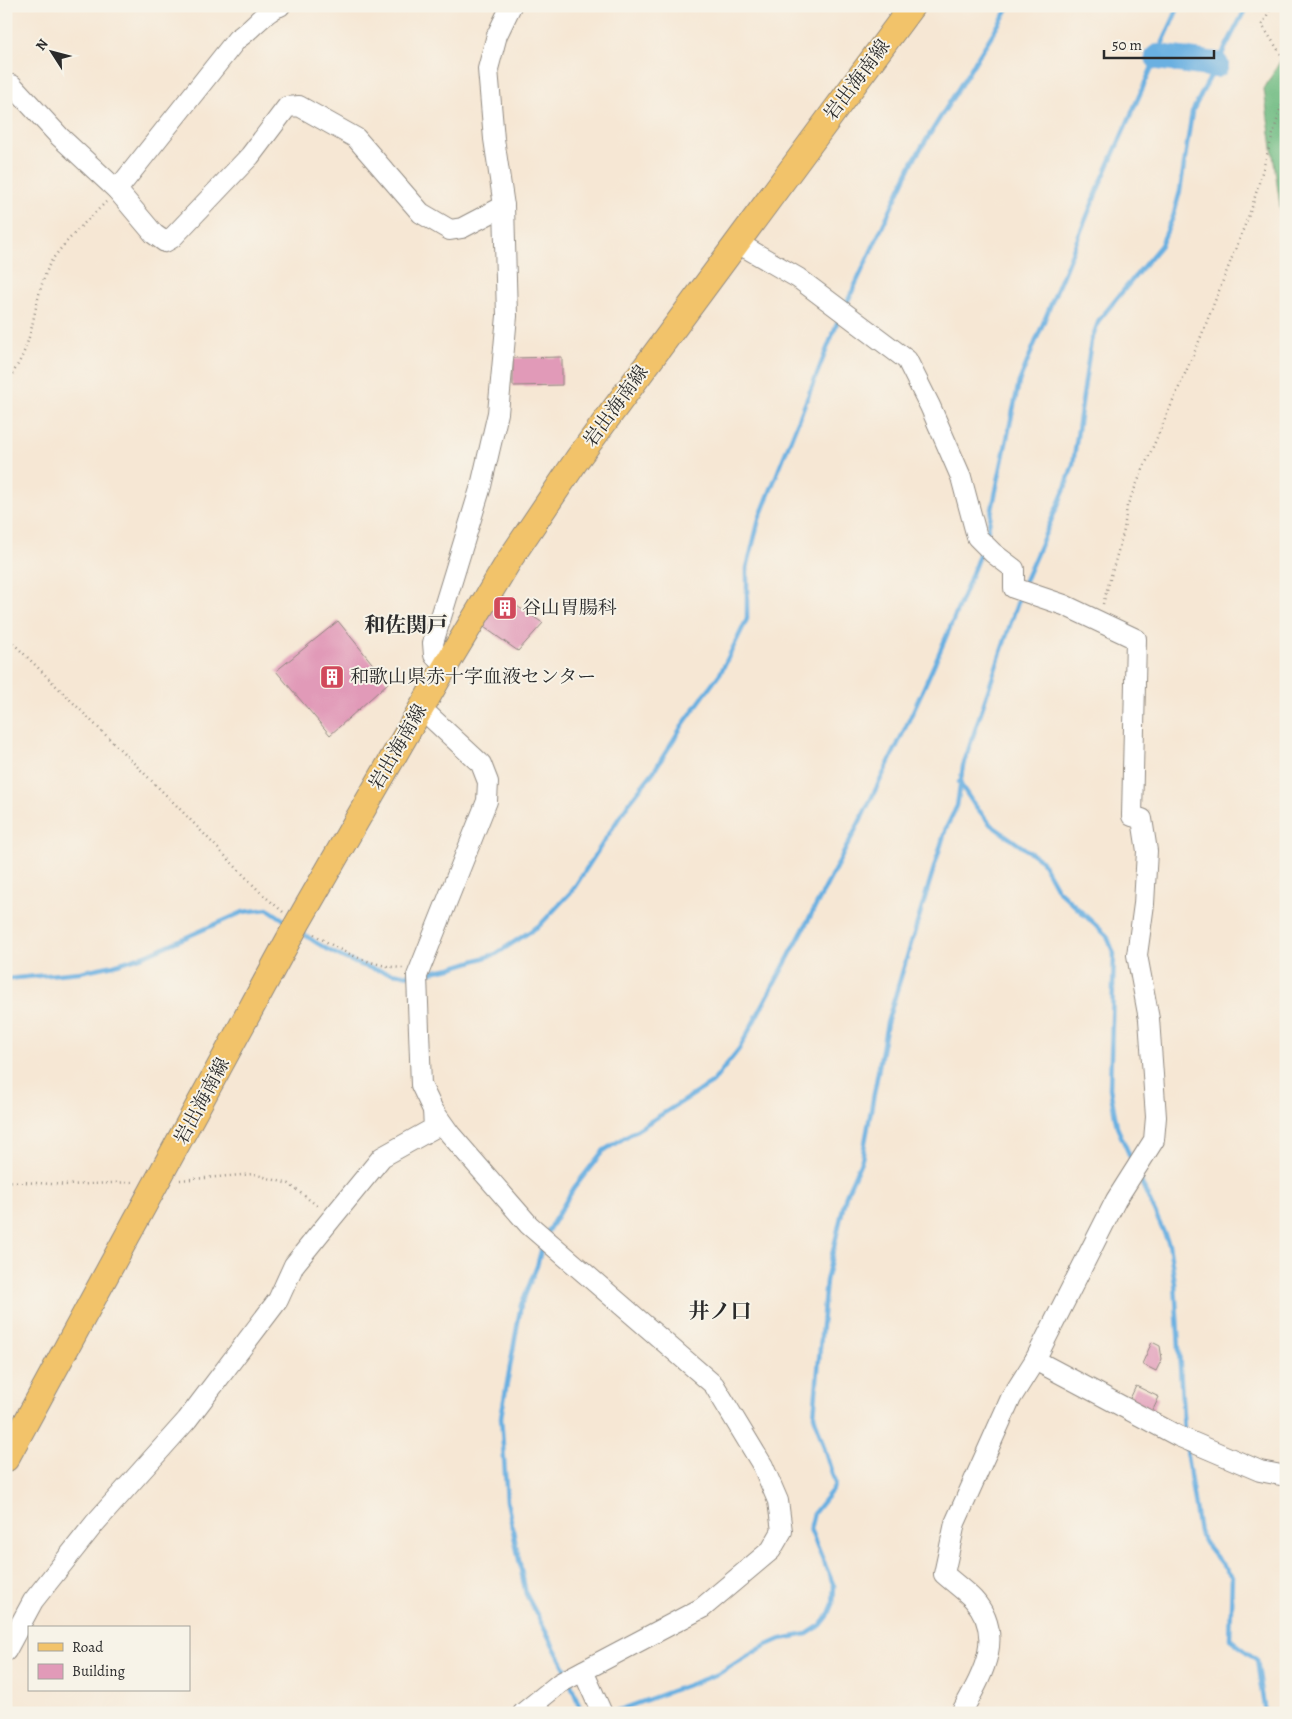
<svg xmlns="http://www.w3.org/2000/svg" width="1292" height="1719" font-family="Alegreya,'Noto Serif JP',serif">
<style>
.forest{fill:#71bc83;stroke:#4e7457}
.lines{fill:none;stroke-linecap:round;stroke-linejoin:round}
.stream{stroke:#6bb0e1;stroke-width:4.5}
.river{stroke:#6bb0e1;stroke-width:26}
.building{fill:#e19ab8}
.minor-casing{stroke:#908980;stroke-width:22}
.major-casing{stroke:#908980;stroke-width:27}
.path{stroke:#908980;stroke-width:2.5;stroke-dasharray:1 4;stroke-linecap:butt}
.minor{stroke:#fff;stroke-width:20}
.major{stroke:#f2c36a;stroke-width:25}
.labels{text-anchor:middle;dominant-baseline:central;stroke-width:4;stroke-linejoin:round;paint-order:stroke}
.street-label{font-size:19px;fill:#2b2b2b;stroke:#f7f3e8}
.poi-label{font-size:19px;fill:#2b2b2b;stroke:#f7f3e8;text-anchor:start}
.quarter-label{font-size:21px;font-weight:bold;fill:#2b2b2b;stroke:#f7f3e8}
</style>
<rect width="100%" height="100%" fill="#f7f3e8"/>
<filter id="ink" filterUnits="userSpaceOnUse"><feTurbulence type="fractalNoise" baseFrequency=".02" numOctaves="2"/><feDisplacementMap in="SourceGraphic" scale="10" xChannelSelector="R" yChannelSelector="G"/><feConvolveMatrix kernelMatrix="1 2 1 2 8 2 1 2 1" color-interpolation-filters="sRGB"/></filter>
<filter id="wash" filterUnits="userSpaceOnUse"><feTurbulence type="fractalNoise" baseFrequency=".0096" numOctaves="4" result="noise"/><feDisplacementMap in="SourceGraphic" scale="20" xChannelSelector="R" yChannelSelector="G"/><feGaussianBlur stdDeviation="1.12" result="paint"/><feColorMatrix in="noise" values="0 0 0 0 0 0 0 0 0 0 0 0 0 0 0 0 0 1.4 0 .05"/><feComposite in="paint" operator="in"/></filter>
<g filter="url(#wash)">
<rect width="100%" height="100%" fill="#f6e7d4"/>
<!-- forest -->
<path class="forest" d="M1286 51V418L1284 235 1264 89Z"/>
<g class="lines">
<!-- stream -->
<g class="stream">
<path d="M845 307 913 161 1010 6"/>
<path d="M986 538 1019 382 1101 182 1179 6"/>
<path d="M1023 585 1064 491 1073 464 1091 341 1099 320 1161 245 1173 217 1180 191 1192 112 1247 6"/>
<path d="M959 782 973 803 991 825 1041 860 1057 889 1107 936 1114 954 1110 1088 1117 1127 1133 1163"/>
<path d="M302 933C334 956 372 974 412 975"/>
<path d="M425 973 451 968 496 954 540 925 572 891 628 804 654 771 684 723 721 672 747 619V568L759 519 840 316"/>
<path d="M6 979 80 972 114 965 146 955 243 912 268 909 290 924"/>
<path d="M1139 1177 1169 1244 1175 1283 1184 1432"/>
<path d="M546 1234 574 1188 603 1151 712 1083 739 1049C827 887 916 723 981 550"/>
<path d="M543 1243 537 1266 521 1305 501 1417 507 1501 526 1594 567 1672"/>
<path d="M1185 1444 1199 1532 1205 1543 1232 1577 1230 1639 1257 1660 1265 1713"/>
<path d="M570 1682 582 1713"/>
<path d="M611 1713 718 1674 763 1647 781 1639 807 1634 821 1625 828 1616 833 1604 834 1586 810 1529 814 1513 833 1489 835 1483 814 1415 826 1281 846 1195 862 1159 887 1023 946 828 957 806 963 766 1020 595"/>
</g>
<!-- river -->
<path class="river" d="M1158 57 1216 65"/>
</g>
<g id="blocks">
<!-- building -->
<g class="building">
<path d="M562 357V385L513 386V358Z"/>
<path d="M498 594 543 623 518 651 481 625Z"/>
<path d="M338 621 388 683 330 735 276 671Z"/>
<path d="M1152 1342 1160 1346 1162 1359 1156 1371 1142 1364Z"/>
<path d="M1136 1386 1159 1397 1151 1414 1128 1403Z"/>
</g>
</g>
</g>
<g filter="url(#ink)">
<use href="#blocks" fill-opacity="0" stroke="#908980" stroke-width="1"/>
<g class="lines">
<defs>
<g id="minor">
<path d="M6 85H12L60 137 117 190 154 234 165 242 172 238 250 156 287 107 299 106 356 138 421 213 450 230 462 228 504 206"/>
<path d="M117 190 237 39C252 30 265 10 280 6"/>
<path d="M736 242 798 278 907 360 930 406 961 477 977 537 993 553 1014 569V588L1064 605 1136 639 1132 816 1142 819 1147 851 1144 904 1137 955 1149 1019 1156 1117 1154 1140 1116 1200 1035 1360 1011 1398 955 1523 944 1574C953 1582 964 1590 973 1599 1007 1636 981 1677 961 1713"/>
<path d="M445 667 434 655 433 643 481 486 498 413 507 316 504 206 494 139 488 69 497 35 511 6"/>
<path d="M421 708 481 764 488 782 487 801 417 976 421 1085 433 1110 450 1134 529 1225 714 1385 763 1466 778 1501 782 1531 771 1550 702 1608 560 1683 523 1713"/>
<path d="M1035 1360 1178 1436 1260 1471 1286 1476"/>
<path d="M6 1651 33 1601 95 1523 187 1420 278 1300 294 1265 332 1218 382 1157 434 1128 433 1110"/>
<path d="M583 1671 602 1713"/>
</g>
<path id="major" d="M6 1459 297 924 445 667 510 559 578 458 912 6"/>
</defs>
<!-- minor casing -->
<use href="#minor" class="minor-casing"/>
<!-- major casing -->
<use href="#major" class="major-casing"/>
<!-- path -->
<g class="path">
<path d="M1272 6 1262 25 1286 62"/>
<path d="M6 382C37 344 30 309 48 268 54 251 92 216 106 202"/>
<path d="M1103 604 1124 530 1127 506 1198 344 1252 207 1286 89"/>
<path d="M6 636 176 805 261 893 283 912"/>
<path d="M314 934C341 952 371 966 403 968"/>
<path d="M180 1180 254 1174 289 1184 320 1208"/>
<path d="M6 1181 68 1185 134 1182"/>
</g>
<!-- minor -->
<use href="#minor" class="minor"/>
<!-- major -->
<use href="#major" class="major"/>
</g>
</g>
<!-- icons -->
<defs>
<symbol id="building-square" viewBox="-11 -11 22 22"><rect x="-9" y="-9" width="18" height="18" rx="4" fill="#d1495b" stroke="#f7f3e8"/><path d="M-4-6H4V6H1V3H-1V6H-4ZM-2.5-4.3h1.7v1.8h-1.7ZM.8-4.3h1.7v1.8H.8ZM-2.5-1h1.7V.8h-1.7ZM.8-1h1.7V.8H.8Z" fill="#fff"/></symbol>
</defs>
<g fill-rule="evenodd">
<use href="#building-square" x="491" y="594" width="28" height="28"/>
<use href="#building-square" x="318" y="663" width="28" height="28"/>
</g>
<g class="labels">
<!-- street labels -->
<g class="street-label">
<text transform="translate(857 80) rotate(-53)">岩出海南線</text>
<text transform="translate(616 406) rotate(-54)">岩出海南線</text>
<text transform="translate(398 747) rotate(-60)">岩出海南線</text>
<text transform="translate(202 1101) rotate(-62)">岩出海南線</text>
</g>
<!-- poi labels -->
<g class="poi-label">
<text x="522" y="608">谷山胃腸科</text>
<text x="350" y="677">和歌山県赤十字血液センター</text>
</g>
<!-- quarter labels -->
<g class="quarter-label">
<text x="406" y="625">和佐関戸</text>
<text x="720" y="1311">井ノ口</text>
</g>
</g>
<!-- margin -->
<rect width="1292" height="1719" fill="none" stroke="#f7f3e8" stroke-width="25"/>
<!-- legend -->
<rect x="28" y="1626" width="162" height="65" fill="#f7f3e8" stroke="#a5a39c"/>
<rect x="38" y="1643" width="25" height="8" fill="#f2c36a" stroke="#a5a39c"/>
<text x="72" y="1652" font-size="15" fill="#2b2b2b">Road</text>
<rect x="38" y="1664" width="25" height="15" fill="#e19ab8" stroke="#a5a39c"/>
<text x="72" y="1676" font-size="15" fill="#2b2b2b">Building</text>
<!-- north arrow -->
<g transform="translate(52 52) rotate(306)" stroke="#f7f3e8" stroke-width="4" paint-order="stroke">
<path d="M0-4L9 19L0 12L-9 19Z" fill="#2b2b2b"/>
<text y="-8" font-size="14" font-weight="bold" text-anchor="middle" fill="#2b2b2b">N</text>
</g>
<!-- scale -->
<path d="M1104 50v8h110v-8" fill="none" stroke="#2b2b2b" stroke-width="2.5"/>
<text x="1112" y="50" font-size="15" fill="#2b2b2b" stroke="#f7f3e8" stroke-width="4" paint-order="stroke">50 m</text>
</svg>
